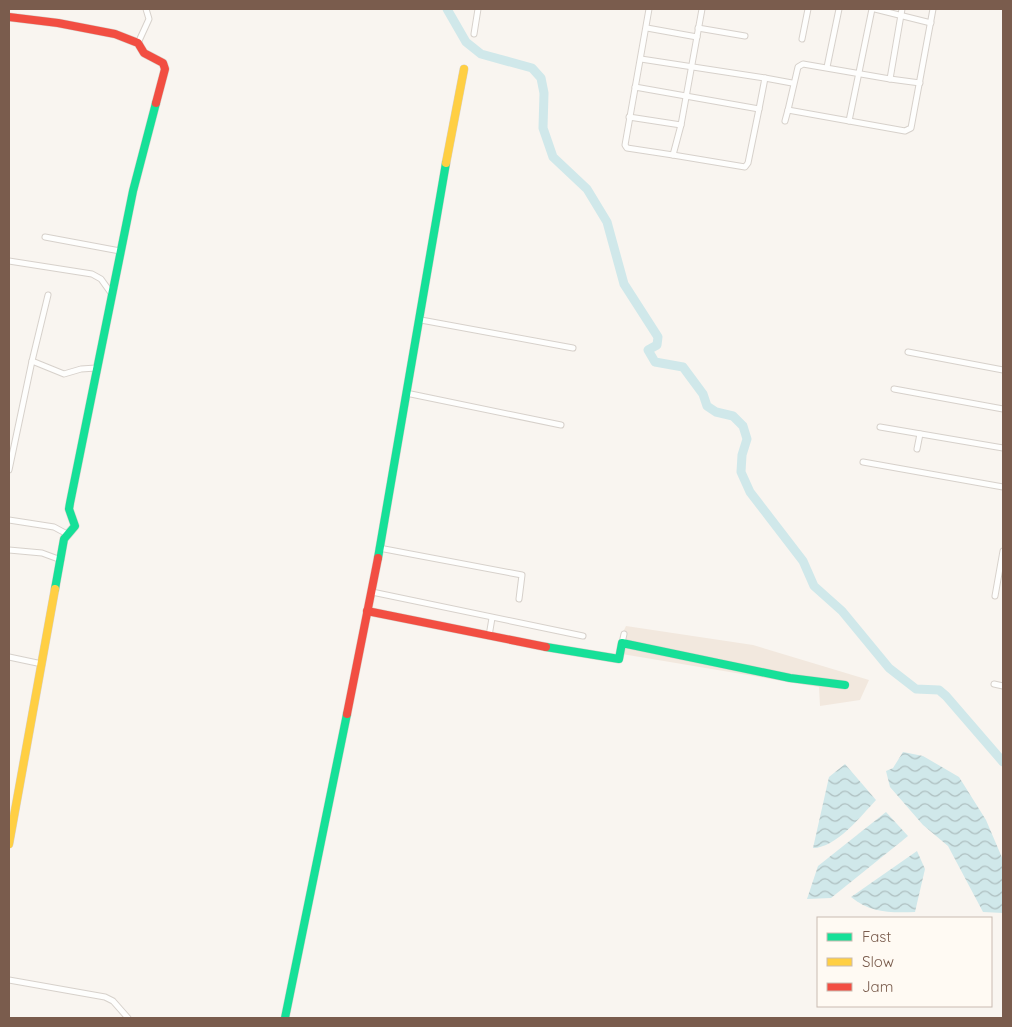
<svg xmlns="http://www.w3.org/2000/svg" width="1012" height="1027" font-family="Quicksand,sans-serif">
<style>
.residential{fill:#f2e8de}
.water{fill:url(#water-waves)}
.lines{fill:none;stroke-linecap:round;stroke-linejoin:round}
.river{stroke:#d0e8ea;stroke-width:9}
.street-casing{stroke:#d7d1cb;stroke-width:7}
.fast-casing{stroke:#d9d2cb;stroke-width:9}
.slow-casing{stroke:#d9d2cb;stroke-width:9}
.jam-casing{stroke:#d9d2cb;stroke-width:9}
.street{stroke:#fefefd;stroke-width:5}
.fast{stroke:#16e098;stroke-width:8}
.slow{stroke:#ffcf43;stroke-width:8}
.jam{stroke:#f24e42;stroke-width:8}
</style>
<defs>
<pattern id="water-waves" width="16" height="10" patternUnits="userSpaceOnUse" patternTransform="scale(1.25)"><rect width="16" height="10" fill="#d0e8ea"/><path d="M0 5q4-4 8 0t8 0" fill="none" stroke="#aebfc0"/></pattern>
</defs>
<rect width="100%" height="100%" fill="#f9f5f0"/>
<!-- residential -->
<path class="residential" d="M626 626 753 645 869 680 860 700 820 706 819 687 622 654 621 636Z"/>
<!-- water -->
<g class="water">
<path d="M903 752 923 756 959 777 986 820 1003 860V913L983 912 948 846 923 825 890 787 886 771 893 768Z"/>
<path d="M845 764 876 800C861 816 836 848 813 848L829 777Z"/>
<path d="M886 812 908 836 831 898 807 899 818 866Z"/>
<path d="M917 851 925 869 915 912C891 913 870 913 851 897Z"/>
</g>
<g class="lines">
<!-- river -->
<path class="river" d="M447 9 466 42 481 54 532 68 541 78 544 93 543 128 553 157 587 189 607 222 624 284 658 337 657 345 648 350 655 362 683 367 703 394 707 406 716 412 733 416 743 426 747 439 742 455 741 472 750 492 803 561 814 586 842 611 889 668 916 689 939 690 946 696 1003 762"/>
<defs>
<g id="street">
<path d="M649 9 625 145 627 148 673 155"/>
<path d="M702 9 681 125 673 155 745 167 748 163 759 109"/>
<path d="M875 9 931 23"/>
<path d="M902 9 890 79 803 64 798 67 788 110 905 131 911 128 933 9"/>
<path d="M647 28 697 37"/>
<path d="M698 28 745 36"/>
<path d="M474 34 478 9"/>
<path d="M802 39 808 9"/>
<path d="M138 43 149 19 146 9"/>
<path d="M827 67 839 9"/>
<path d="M765 78 792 83"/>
<path d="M890 79 920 83"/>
<path d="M635 87 759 109 765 78 641 59"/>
<path d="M629 117 681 125"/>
<path d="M785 121 788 110"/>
<path d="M849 121 872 9"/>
<path d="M45 237 120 251"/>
<path d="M9 261 92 274 101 279 111 293"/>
<path d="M48 295 32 361 64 374 81 369 96 368"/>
<path d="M421 320 573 348"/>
<path d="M908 352 1003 370"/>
<path d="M894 389 1003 409"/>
<path d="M406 393 561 425"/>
<path d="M880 427 1003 448"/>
<path d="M917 449 920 434"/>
<path d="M863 462 1003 487"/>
<path d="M9 470 32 361"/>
<path d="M9 520 54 527 67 534"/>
<path d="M379 548 522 575 519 599"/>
<path d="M9 550 42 553 61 560"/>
<path d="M372 592 583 636"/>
<path d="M995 596 1003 551"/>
<path d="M489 636 492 618"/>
<path d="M622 643 624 634"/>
<path d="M9 657 42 664"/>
<path d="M994 684 1003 686"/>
<path d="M9 980 105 997 113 1001 128 1018"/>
</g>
<g id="fast">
<path d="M378 558 446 163"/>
<path d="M55 589 64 539 75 526 69 509 70 503 133 191 156 103"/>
<path d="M546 647 619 659 622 643 790 678 845 685"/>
<path d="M285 1018 347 714"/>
</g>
<g id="slow">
<path d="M446 163 464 69"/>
<path d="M9 844 55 589"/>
</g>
<g id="jam">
<path d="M9 17 58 23 115 34 138 43 144 53 163 63 165 69 156 103"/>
<path d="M367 611 546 647"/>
<path d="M347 714 378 558"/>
</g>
</defs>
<!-- street casing -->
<use href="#street" class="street-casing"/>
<!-- fast casing -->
<use href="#fast" class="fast-casing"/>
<!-- slow casing -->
<use href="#slow" class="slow-casing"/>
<!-- jam casing -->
<use href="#jam" class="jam-casing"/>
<!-- street -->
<use href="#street" class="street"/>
<!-- fast -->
<use href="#fast" class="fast"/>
<!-- slow -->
<use href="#slow" class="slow"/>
<!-- jam -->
<use href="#jam" class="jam"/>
</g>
<!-- border -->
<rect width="1012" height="1027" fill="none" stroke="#7a5c4d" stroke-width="20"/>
<!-- legend -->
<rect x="817" y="917" width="175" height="90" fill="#fffaf3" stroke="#cabbb1"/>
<rect x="827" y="933" width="25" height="8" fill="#16e098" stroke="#cabbb1"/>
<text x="862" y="942" font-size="15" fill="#7a5c4d">Fast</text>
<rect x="827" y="958" width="25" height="8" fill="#ffcf43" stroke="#cabbb1"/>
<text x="862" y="967" font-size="15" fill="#7a5c4d">Slow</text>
<rect x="827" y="983" width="25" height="8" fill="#f24e42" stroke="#cabbb1"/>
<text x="862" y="992" font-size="15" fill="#7a5c4d">Jam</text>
</svg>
